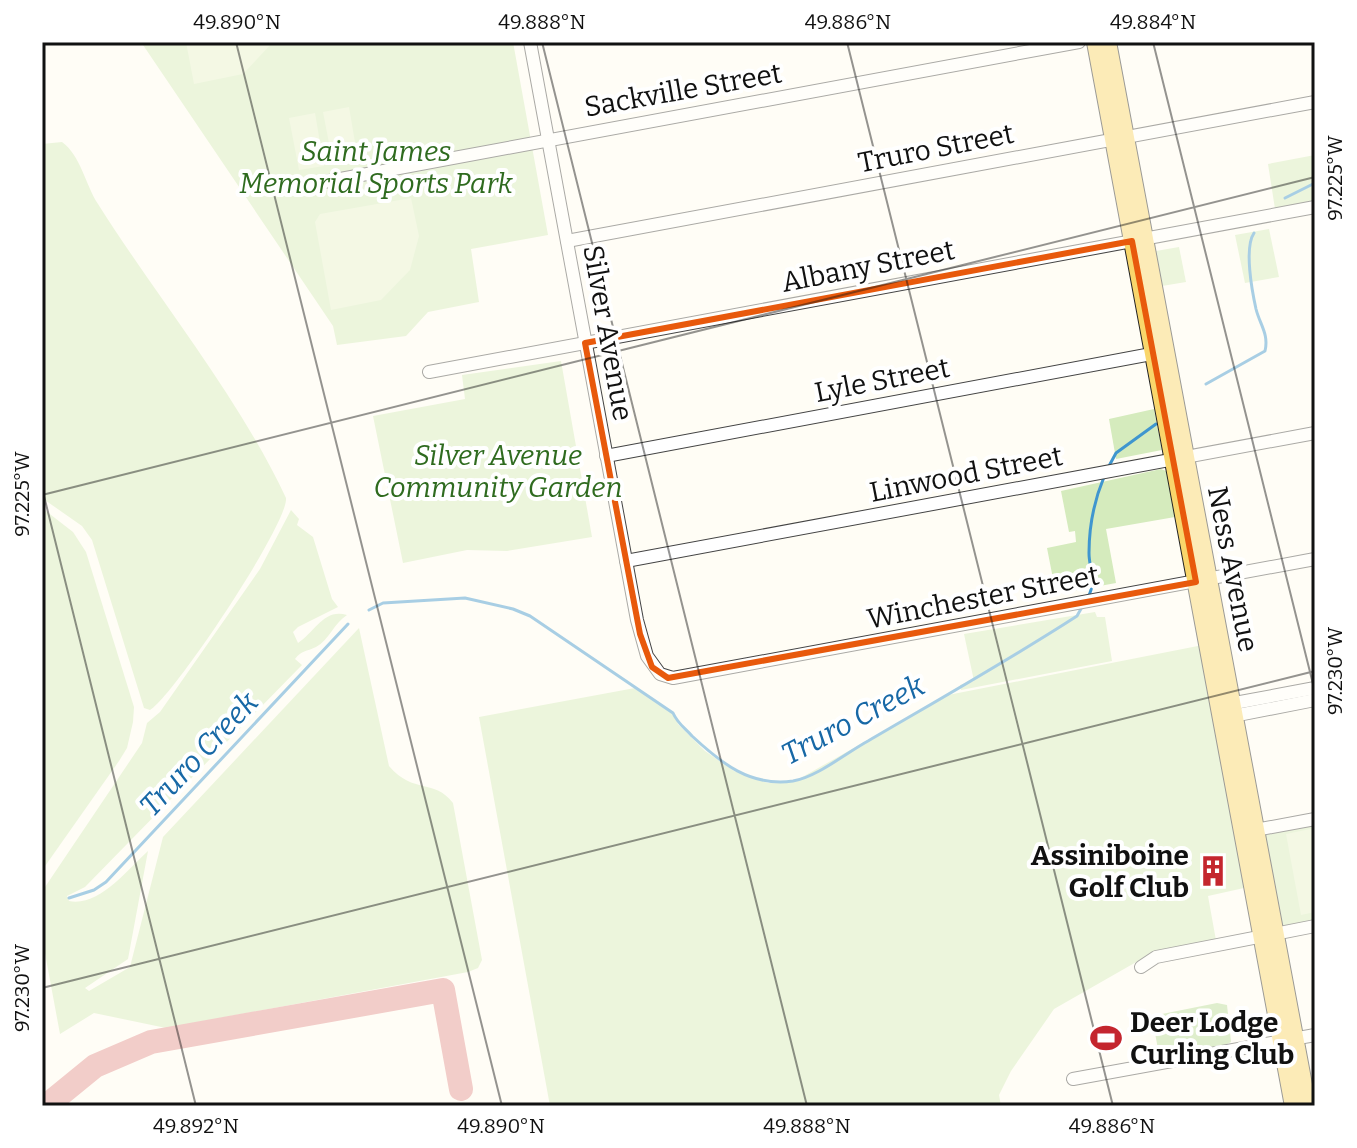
<svg xmlns="http://www.w3.org/2000/svg" width="1357" height="1148" font-family="Bitter,serif">
<style>
.green{fill:#d5ebbd}
.forest{fill:#b9dc9c}
.pitch{fill:#e6f2cf}
.lines{fill:none;stroke-linecap:round;stroke-linejoin:round}
.stream{stroke:#3f96cf;stroke-width:3}
.taxiway{stroke:#e29292;stroke-width:24}
.minor-casing{stroke:#444;stroke-width:14}
.major-casing{stroke:#222;stroke-width:18}
.minor{stroke:#fff;stroke-width:12}
.major{stroke:#f9d66b;stroke-width:16}
.marked{fill:none;stroke:#e8590c;stroke-width:6;stroke-linejoin:round}
.ticks{fill:none;stroke:#111;stroke-width:2;stroke-opacity:0.45}
.labels{text-anchor:middle;dominant-baseline:central;stroke-width:8;stroke-linejoin:round;paint-order:stroke}
.street-label{font-size:28px;fill:#111;stroke:#fff}
.park-label{font-size:28px;font-style:italic;fill:#2f6b1f;stroke:#fff}
.poi-label{font-size:28px;font-weight:bold;fill:#111;stroke:#fff;text-anchor:end}
.water-label{font-size:30px;font-style:italic;fill:#1768a6;stroke:#fff}
.neatline{fill:none;stroke:#111;stroke-width:3}
.ticks-label{font-size:20px;text-anchor:middle;fill:#111}
</style>
<rect width="100%" height="100%" fill="#fffdf5"/>
<!-- green -->
<g class="green">
<path d="M141 42H513L548 235 471 249 479 302 428 312 406 336 337 345 333 326Z"/>
<path d="M62 142C81 156 85 184 98 204 158 299 239 397 286 498 289 523 173 697 150 710L144 708 92 540 82 526 42 498V144Z"/>
<path d="M1315 155V202L1275 209 1268 164Z"/>
<path d="M1269 229 1279 277 1245 283 1235 235Z"/>
<path d="M1179 247 1186 282 1162 286 1156 251Z"/>
<path d="M561 361 592 537 507 551 467 550 403 563 373 416 465 399 462 375Z"/>
<path d="M1154 409 1162 450 1116 459 1109 419Z"/>
<path d="M1161 469 1166 471 1175 517 1106 529 1116 583 1056 594 1047 548 1076 542 1075 531 1069 532 1061 491Z"/>
<path d="M42 508 73 532 86 552 134 707 133 722 127 748 119 761 43 869Z"/>
<path d="M291 510 299 519 297 525 313 537 332 599 338 607 298 627 293 632 298 643C315 632 324 608 347 615 334 623 329 640 316 647 306 652 302 650 295 659L302 665 85 887 67 896 69 901C99 907 127 870 148 851L128 959 85 988 89 991 130 967 163 837 359 628 389 766C414 795 434 778 453 803L482 960 478 968 468 972 166 1028 94 1013 60 1034 42 937 43 890 142 743 147 723 160 712 260 569Z"/>
<path d="M1095 612 1097 617H1105L1112 661 961 690 960 685 974 681 964 634Z"/>
<path d="M1208 644 1253 886 1208 896 1217 946 1138 961 1054 1009 1011 1071 999 1095 1001 1106H550L479 717 635 688 673 713 678 724 705 751 734 771 768 783 797 780 948 695Z"/>
<path d="M1315 819V926L1276 933 1256 829Z"/>
</g>
<!-- forest -->
<path class="forest" d="M1217 1003 1227 1005 1231 1042 1219 1048 1167 1058 1159 1055 1152 1016Z"/>
<!-- pitch -->
<g class="pitch">
<path d="M186 42H273L243 74 194 84Z"/>
<path d="M349 107 358 160 333 164 323 112Z"/>
<path d="M315 113 324 166 299 170 289 118Z"/>
<path d="M411 198 419 236 410 270 381 300 331 310 315 222 320 214Z"/>
<path d="M1315 828V912L1301 915 1286 834Z"/>
</g>
<g class="lines">
<!-- stream -->
<g class="stream">
<path d="M1285 198 1315 183"/>
<path d="M1206 384 1265 351C1269 334 1260 325 1256 309 1252 291 1244 248 1254 233"/>
<path d="M1109 466 1116 453 1156 424"/>
<path d="M1088 597C1097 581 1089 569 1089 553 1089 527 1094 501 1104 477"/>
<path d="M369 610 383 603 465 598 513 609 530 616 673 713C678 724 684 727 692 736 721 763 750 787 793 781 817 777 846 753 868 741 938 700 1009 660 1077 616L1082 607"/>
<path d="M69 898 94 890 106 882 348 624"/>
</g>
<!-- taxiway -->
<path class="taxiway" d="M46 1106 95 1066 151 1042 443 990 461 1089"/>
<defs>
<g id="minor">
<path d="M530 42 637 620 647 656 660 674 673 678 1315 559"/>
<path d="M297 187 1079 42"/>
<path d="M567 241 1315 102"/>
<path d="M429 372 1315 207"/>
<path d="M606 456 1162 352"/>
<path d="M626 561 1315 433"/>
<path d="M1224 705 1315 688"/>
<path d="M1228 717 1315 700"/>
<path d="M1250 831 1315 819"/>
<path d="M1141 967 1156 957 1315 926"/>
<path d="M1073 1079 1315 1035"/>
</g>
<g id="major">
<path d="M1095 42 1293 1106"/>
<path d="M1108 42 1308 1106"/>
</g>
</defs>
<!-- minor casing -->
<use href="#minor" class="minor-casing"/>
<!-- major casing -->
<use href="#major" class="major-casing"/>
<!-- minor -->
<use href="#minor" class="minor"/>
<!-- major -->
<use href="#major" class="major"/>
</g>
<!-- marked area -->
<path d="M0 0H1357V1148H0ZM1132 241 1196 582 668 678 652 667 640 634 585 343Z" fill="#fffdf5" fill-opacity=".55" fill-rule="evenodd"/>
<path class="marked" d="M1132 241 1196 582 668 678 652 667 640 634 585 343Z"/>
<!-- ticks -->
<path class="ticks" d="M236 42 502 1106M542 42 807 1106M847 42 1113 1106M1153 42 1315 692M42 488 196 1106M42 495 1315 177M42 988 1315 671"/>
<!-- icons -->
<defs>
<symbol id="building-bare" viewBox="-9 -9 18 18"><path d="M-4-6H4V6H1V3H-1V6H-4ZM-2.5-4.3h1.7v1.8h-1.7ZM.8-4.3h1.7v1.8H.8ZM-2.5-1h1.7V.8h-1.7ZM.8-1h1.7V.8H.8Z" fill="#c4262e" stroke="#fff" stroke-width="2.5" paint-order="stroke"/></symbol>
<symbol id="stadium-bare" viewBox="-9 -9 18 18"><path d="M0-5a6.5 5 0 1 0 0 10a6.5 5 0 1 0 0-10ZM-3.5-1.8h7v3.6h-7Z" fill="#c4262e" stroke="#fff" stroke-width="2.5" paint-order="stroke"/></symbol>
</defs>
<g fill-rule="evenodd">
<use href="#building-bare" x="1191" y="849" width="44" height="44"/>
<use href="#stadium-bare" x="1084" y="1016" width="44" height="44"/>
</g>
<g class="labels">
<!-- street labels -->
<g class="street-label">
<text transform="translate(683 90) rotate(-10)">Sackville Street</text>
<text transform="translate(936 148) rotate(-11)">Truro Street</text>
<text transform="translate(868 266) rotate(-11)">Albany Street</text>
<text transform="translate(608 333) rotate(80)">Silver Avenue</text>
<text transform="translate(882 380) rotate(-11)">Lyle Street</text>
<text transform="translate(966 474) rotate(-11)">Linwood Street</text>
<text transform="translate(1233 569) rotate(79)">Ness Avenue</text>
<text transform="translate(983 597) rotate(-11)">Winchester Street</text>
</g>
<!-- park labels -->
<g class="park-label">
<text x="376" y="151">Saint James<tspan x="376" dy="32">Memorial Sports Park</tspan></text>
<text x="498" y="455">Silver Avenue<tspan x="498" dy="32">Community Garden</tspan></text>
</g>
<!-- poi labels -->
<g class="poi-label">
<text x="1189" y="855">Assiniboine<tspan x="1189" dy="32">Golf Club</tspan></text>
<text x="1130" y="1022" text-anchor="start">Deer Lodge<tspan x="1130" dy="32">Curling Club</tspan></text>
</g>
<!-- water labels -->
<g class="water-label">
<text transform="translate(853 720) rotate(-28)">Truro Creek</text>
<text transform="translate(199 754) rotate(-47)">Truro Creek</text>
</g>
</g>
<!-- border -->
<rect width="1357" height="1148" fill="none" stroke="#ffffff" stroke-width="88"/>
<rect x="44" y="44" width="1269" height="1060" class="neatline"/>
<g class="ticks-label">
<text x="237" y="29">49.890°N</text>
<text x="542" y="29">49.888°N</text>
<text x="848" y="29">49.886°N</text>
<text x="1153" y="29">49.884°N</text>
<text transform="translate(1335 178) rotate(-90)" y="7">97.225°W</text>
<text transform="translate(22 494) rotate(-90)" y="7">97.225°W</text>
<text transform="translate(1335 671) rotate(-90)" y="7">97.230°W</text>
<text transform="translate(22 988) rotate(-90)" y="7">97.230°W</text>
<text x="196" y="1133">49.892°N</text>
<text x="501" y="1133">49.890°N</text>
<text x="807" y="1133">49.888°N</text>
<text x="1112" y="1133">49.886°N</text>
</g>
</svg>
